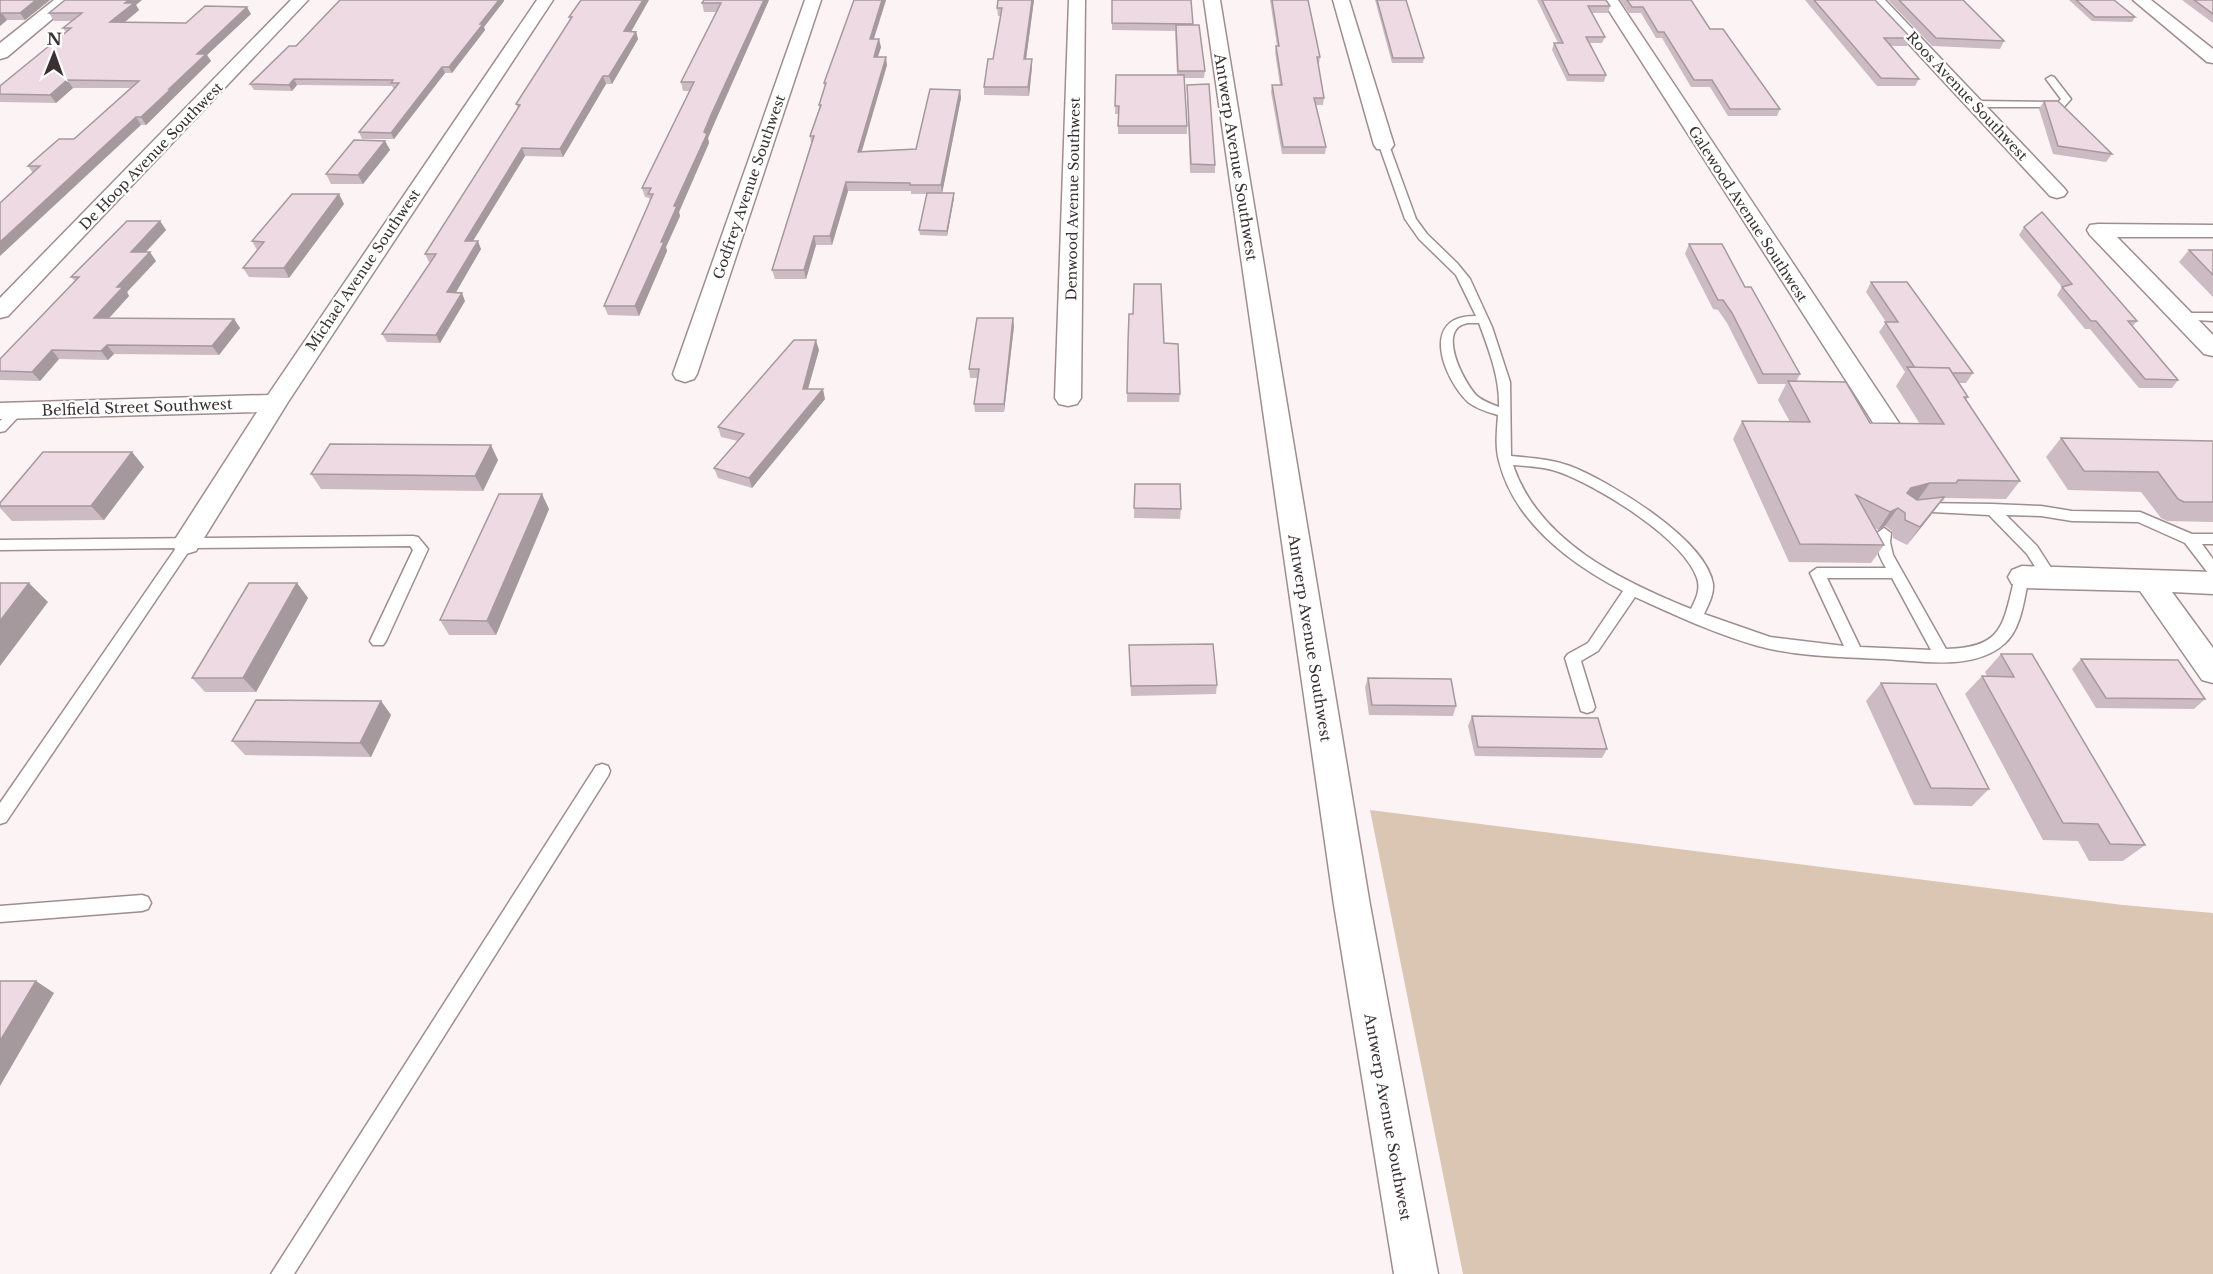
<svg xmlns="http://www.w3.org/2000/svg" width="2213" height="1274" font-family="'Libre Baskerville',serif">
<style>
.green{fill:#dbc6b3}
.lines{fill:none;stroke-linecap:round;stroke-linejoin:round}
.lane-casing{stroke:#a08d8e;stroke-width:3}
.street-casing{stroke:#a08d8e;stroke-width:3}
.secondary-casing{stroke:#a08d8e;stroke-width:3}
.lane{fill:#fff;fill-rule:evenodd}
.street{fill:#fff;fill-rule:evenodd}
.secondary{fill:#fff;fill-rule:evenodd}
.wall{fill:#ccbbc2}
.shaded-wall{fill:#a6999e}
.building{fill:#eddae2;stroke:#a6999e;stroke-width:1.5}
.labels{text-anchor:middle;dominant-baseline:central;stroke-width:4.5;stroke-linejoin:round;paint-order:stroke}
.far-street-label{font-size:14px;fill:#393131;stroke:#fff}
.street-label{font-size:15px;fill:#393131;stroke:#fff}
</style>
<rect width="100%" height="100%" fill="#fcf4f4"/>
<!-- green -->
<path class="green" d="M1370 810 2123 905 2213 913V1274H1463Z"/>
<g class="lines">
<defs>
<g id="lane">
<path d="M2051 76 2054 77 2071 99 2064 107H1976L1971 104 1976 101 2058 102 2061 99 2046 79Z"/>
<path d="M1380 143 1389 145 1416 219 1427 234 1457 263 1470 279 1492 327 1510 382 1511 456C1531 458 1551 459 1570 466 1609 481 1706 539 1713 584 1714 595 1708 605 1704 614L1770 637 1844 646 1810 573 1817 568H1886C1879 556 1875 547 1877 533L1884 528 1891 533 1890 542 1893 555 1946 649C2004 648 2003 624 2015 577L2017 573H2027L2029 577C2024 598 2022 629 2004 644 1974 671 1921 661 1884 659 1842 657 1799 657 1758 646 1715 634 1675 615 1635 597L1598 651 1581 661 1595 707 1593 711 1587 713 1581 711 1565 658 1568 654 1588 643 1623 591C1571 564 1514 522 1499 461 1495 446 1497 430 1498 415 1488 412 1477 409 1468 402 1443 378 1419 315 1476 316L1456 275 1419 239 1405 219 1379 145ZM1468 323H1479C1489 350 1500 378 1499 407 1491 404 1483 401 1477 396 1464 383 1435 328 1468 323ZM1513 465C1528 466 1545 467 1559 472 1598 486 1683 538 1697 578 1701 589 1696 599 1691 609 1622 581 1539 542 1513 465ZM1827 578H1892L1931 650 1860 647Z"/>
<path d="M2182 313H2213V321L2178 319 2176 317Z"/>
<path d="M17 407 23 411 21 414 5 431 0 432V421L13 408Z"/>
<path d="M1918 503 1992 504 2041 506 2072 511 2140 512 2192 534H2213V544H2202L2213 559V574L2208 573 2185 543 2138 522 2072 521 2041 516 2006 515 2037 546 2055 574 2057 578 2050 583 2045 582 2027 554 1989 515 1913 511 1911 508Z"/>
<path d="M413 536 418 537 428 549 386 641 383 645H373L370 641 413 550 410 546 191 548 6 822 0 824V803L176 548 0 550V540Z"/>
<path d="M602 764 608 766 610 771 608 776 294 1274H271L596 766Z"/>
<path d="M142 895 148 897 151 903 148 909 142 911 0 922V906Z"/>
</g>
<g id="street">
<path d="M291 0H308L8 316 0 318V298Z"/>
<path d="M537 0H553L288 402 196 551 186 554 176 551 172 544 257 412 0 419V403L268 395Z"/>
<path d="M805 0H821L697 374 694 379 685 382 676 379 673 374Z"/>
<path d="M1069 0H1085L1081 398 1077 404 1068 406 1059 404 1055 398Z"/>
<path d="M1204 0H1220L1370 905 1438 1274H1394L1334 905Z"/>
<path d="M1333 0H1349L1394 145 1391 149H1377L1374 145Z"/>
<path d="M1602 0H1618L1897 420 1901 426 1897 432 1888 434 1879 432Z"/>
<path d="M1868 0H1885L2064 188 2067 192 2064 196 2057 198 2050 196Z"/>
<path d="M2133 0H2151L2213 49V63L2207 62Z"/>
<path d="M2098 224 2213 225V237H2117L2213 335V356L2204 354 2090 235 2087 230 2090 225Z"/>
<path d="M2022 566 2213 572V594L2172 592 2213 648V683L2202 680 2140 591 2022 588 2012 584 2008 577 2012 570Z"/>
</g>
<path id="secondary" d="M54 0H75L7 57 0 59V43Z"/>
</defs>
<!-- lane casing -->
<use href="#lane" class="lane-casing"/>
<!-- street casing -->
<use href="#street" class="street-casing"/>
<!-- secondary casing -->
<use href="#secondary" class="secondary-casing"/>
<!-- lane -->
<use href="#lane" class="lane"/>
<!-- street -->
<use href="#street" class="street"/>
<!-- secondary -->
<use href="#secondary" class="secondary"/>
</g>
<!-- wall -->
<g class="wall">
<path d="M0 0H50L25 20H7L0 26Z"/>
<path d="M769 0 714 124 708 138 709 143 679 212 680 216 666 247 667 251 639 316 608 315 604 306 650 201 649 198 645 197 642 188 690 91H683L681 82 716 12H704L702 3Z"/>
<path d="M854 0H886L874 39 881 47 878 57 887 65 862 151 916 149 960 90 961 98 942 193H954V198L947 236 920 235 919 230 927 194H911V191H848L832 245H816L806 279H775L772 270 811 143 810 136 819 108V105L825 87 824 83Z"/>
<path d="M998 0H1034L1026 59 1032 67 1029 96 984 95V87L993 59 1001 16H998L997 8Z"/>
<path d="M1112 0H1191L1193 25 1205 71 1204 78H1184L1187 126V134H1118V114H1115L1116 75H1177L1175 31 1112 30Z"/>
<path d="M1270 0H1308L1320 57 1319 64H1318L1324 98 1323 105H1316L1326 147 1325 154H1282L1271 92 1272 85H1280L1275 52 1276 46H1277Z"/>
<path d="M1375 0H1406L1424 58 1423 63H1392Z"/>
<path d="M1537 0H1606L1610 6 1608 13H1592L1605 37 1602 43H1590L1606 75 1604 82 1567 81 1552 50 1554 43H1558Z"/>
<path d="M1620 0H1691L1710 29 1780 109 1777 116H1728L1710 87H1691L1662 38H1656L1641 13H1629Z"/>
<path d="M1805 0H1875L1911 38 1907 46H1891L1919 79 1915 86H1877Z"/>
<path d="M1888 0H1963L2004 41 2000 49 1932 46Z"/>
<path d="M2069 0H2114L2135 17 2132 22 2092 21Z"/>
<path d="M2182 0H2213V23Z"/>
<path d="M504 1 484 27 485 30 452 73H445L394 139H362L359 132 394 89 392 86 297 85 292 91 254 90 250 84Z"/>
<path d="M136 5 139 10 124 23H186L251 14 207 55 211 61 146 125H141L33 173 28 166 74 139 130 88H73L56 103 0 102V86L66 32 63 28 72 21H54L49 13Z"/>
<path d="M569 17 631 32H636L638 39 612 84H606L563 157 525 156 473 241 481 249 455 293 465 301 440 343 387 342 382 334 431 262H429L425 254 518 108 516 104 570 20Z"/>
<path d="M1187 85 1215 165V173H1190Z"/>
<path d="M2044 101 2112 154 2106 162 2053 154 2039 109Z"/>
<path d="M385 141 390 150 363 184H331L326 174Z"/>
<path d="M344 204 289 278 249 277 243 268 257 250 252 241Z"/>
<path d="M160 221 166 230 146 252 156 261 127 292 129 296 109 318 234 319 240 328 219 355 114 354 108 360 59 359 40 381 0 380V359L75 281 71 277Z"/>
<path d="M2024 227 2137 321 2132 327 2178 380 2172 388H2139L2090 329H2085L2057 295 2062 287 2019 235Z"/>
<path d="M1689 244 1745 287 1800 374 1796 382 1870 423 1920 424 1896 386 1905 372 1879 332 1886 322 1866 292 1871 282 1973 373 1966 383H1959L1968 397 1966 400 2020 481 2006 499 1945 498 1943 501H1942L1907 545 1893 538 1892 531 1885 526 1878 530 1875 528 1884 545 1871 563 1789 562 1733 439 1742 421 1790 422 1778 400 1786 384H1758L1727 323 1718 310 1713 309 1685 254Z"/>
<path d="M2189 250H2213V297L2179 262Z"/>
<path d="M1014 326 1004 412H975L974 404 978 378H970L969 369Z"/>
<path d="M1128 343H1164L1180 394 1179 402H1127Z"/>
<path d="M819 350 808 389 825 399 752 488 718 478 714 468 738 441 721 437 718 427Z"/>
<path d="M2061 438 2213 441V522L2167 521 2161 518 2141 492 2068 490 2046 457Z"/>
<path d="M132 452 144 467 104 520 12 521 0 508V503Z"/>
<path d="M498 460 483 491 321 489 311 474Z"/>
<path d="M1135 484 1181 509 1180 519 1134 518Z"/>
<path d="M549 509 496 635H449L440 620Z"/>
<path d="M297 583 308 598 256 692H205L192 678Z"/>
<path d="M1129 645 1217 685 1216 694 1131 696Z"/>
<path d="M2001 654 2145 845 2123 861H2089L2078 841 2043 840 1965 694 1982 676H1987L1985 672Z"/>
<path d="M2081 659 2205 699 2194 709 2096 708 2072 669Z"/>
<path d="M1368 678 1456 706 1453 716 1369 715 1365 687Z"/>
<path d="M1881 683 1989 789 1972 806 1914 805 1866 701Z"/>
<path d="M381 701 391 715 371 757 245 755 232 741Z"/>
<path d="M1472 716 1607 749 1602 758 1475 756 1468 726Z"/>
</g>
<!-- shaded-wall -->
<g class="shaded-wall">
<path d="M36 0H50L25 20 20 13Z"/>
<path d="M129 0H142L136 5 139 10 115 30 110 22 125 3Z"/>
<path d="M499 0H504V1L484 27 485 30 452 73 449 67 480 24Z"/>
<path d="M643 0H649L627 39 624 31Z"/>
<path d="M764 0H769L714 124 708 138 709 143 679 212 680 216 666 247 667 251 639 316 635 306 674 206 711 115Z"/>
<path d="M882 0H886L871 47 870 39Z"/>
<path d="M1032 0H1034L1025 67 1024 59Z"/>
<path d="M247 7 251 14 207 55 211 61 146 125 141 117 169 89 197 54Z"/>
<path d="M2 13 7 20 0 26V14Z"/>
<path d="M636 32 638 39 612 84 609 76Z"/>
<path d="M879 39 881 47 875 65 874 57Z"/>
<path d="M886 57 887 65 859 160 858 152Z"/>
<path d="M1032 59V67L1029 96 1028 87Z"/>
<path d="M442 67 445 73 394 139 391 133Z"/>
<path d="M603 76 606 84 563 157 560 149Z"/>
<path d="M294 79 297 85 292 91 289 85Z"/>
<path d="M67 80 73 88 56 103 50 95Z"/>
<path d="M960 90 961 98 942 194 941 185Z"/>
<path d="M136 117 141 125 0 256V242Z"/>
<path d="M385 141 390 150 363 184 358 175Z"/>
<path d="M522 148 525 156 468 249 465 241Z"/>
<path d="M846 182 848 191 832 245 830 236Z"/>
<path d="M954 193V198L947 236V231Z"/>
<path d="M339 194 344 204 289 278 284 268Z"/>
<path d="M160 221 166 230 137 261 131 252Z"/>
<path d="M814 236 816 245 806 279 804 270Z"/>
<path d="M478 241 481 249 451 301 447 292Z"/>
<path d="M150 252 156 261 127 292 129 296 101 327 94 318 117 287Z"/>
<path d="M462 293 465 301 440 343 436 335Z"/>
<path d="M1013 318 1014 326 1004 412V404Z"/>
<path d="M234 319 240 328 219 355 212 346Z"/>
<path d="M816 340 819 350 805 399 803 389Z"/>
<path d="M107 345 114 354 108 360 101 351Z"/>
<path d="M52 350 59 359 40 381 32 372Z"/>
<path d="M823 389 825 399 752 488 749 478Z"/>
<path d="M491 445 498 460 483 491 475 476Z"/>
<path d="M132 452 144 467 104 520 91 506Z"/>
<path d="M1930 483 1917 501 1898 506 1911 488Z"/>
<path d="M542 494 549 509 496 635 487 621Z"/>
<path d="M1944 497 1931 515 1907 545 1920 527Z"/>
<path d="M1898 508 1885 526 1878 530 1890 512Z"/>
<path d="M29 583 48 602 0 666V621Z"/>
<path d="M297 583 308 598 256 692 243 678Z"/>
<path d="M381 701 391 715 371 757 360 743Z"/>
<path d="M36 981 54 993 0 1086V1041Z"/>
</g>
<!-- building -->
<g class="building">
<path d="M0 0H36L20 13H2L0 14Z"/>
<path d="M65 0H129L125 3H134L110 22 186 23 205 6 247 7 197 54H206L169 89H171L141 117H136L0 242V203L40 166H28L59 139H74L139 81 67 80 50 95 0 94V86L71 28H63L82 13H49Z"/>
<path d="M340 0H499L480 24H483L449 67H442L391 133 359 132 399 83H391L393 80 294 79 289 85 250 84 289 46H296Z"/>
<path d="M581 0H643L624 31 636 32 609 76H603L560 149 522 148 465 241H478L447 292 462 293 436 335 382 334 436 254H425L520 105 516 104 572 17H569Z"/>
<path d="M704 0H764L711 115 704 132 707 134 674 206H677L661 242H664L635 306H604L653 194H648L651 188H642L694 82H681L721 3H702Z"/>
<path d="M854 0H882L870 39H879L874 57H886L858 152 916 149 930 89 960 90 941 185H910V183L846 182 830 236H814L804 270H772L814 136H810L821 105H819L826 83H824Z"/>
<path d="M998 0H1032L1024 59H1032L1028 87H984L988 59H993L1002 8H997Z"/>
<path d="M1112 0H1191L1193 24 1112 23Z"/>
<path d="M1272 0H1308L1320 57H1317L1324 98H1314L1326 147H1283L1272 85H1282L1276 46H1279Z"/>
<path d="M1377 0H1406L1424 58H1393Z"/>
<path d="M1542 0H1606L1610 6H1588L1605 37H1586L1606 75H1569L1554 43H1563Z"/>
<path d="M1627 0H1691L1710 29H1723L1780 109H1730L1712 80H1694L1664 32H1658L1643 7H1632Z"/>
<path d="M1814 0H1875L1911 38H1884L1919 79 1881 78Z"/>
<path d="M1899 0H1963L2004 41 1936 38Z"/>
<path d="M2076 0H2114L2135 17H2095Z"/>
<path d="M2194 0H2213V14Z"/>
<path d="M1176 25H1199L1205 71H1178Z"/>
<path d="M1116 75H1184L1187 126H1118L1119 106H1115Z"/>
<path d="M1209 84 1215 165 1191 164 1187 85Z"/>
<path d="M2044 101H2058L2112 154 2058 146Z"/>
<path d="M354 140 385 141 358 175 326 174Z"/>
<path d="M927 193H954L947 231 919 230Z"/>
<path d="M292 194H339L284 268H243L264 242 252 241Z"/>
<path d="M2042 212 2137 321H2128L2178 380 2145 379 2096 321H2091L2062 287 2072 284 2024 227Z"/>
<path d="M127 221H160L131 252H150L117 287H123L94 318 234 319 212 346 107 345 101 351 52 350 32 372 0 371V359L79 277H71Z"/>
<path d="M1689 244H1722L1745 287H1751L1800 374H1763L1732 313 1723 300H1718Z"/>
<path d="M2189 250H2213V275Z"/>
<path d="M1871 282H1907L1973 373H1952L1949 368H1915L1885 322H1898Z"/>
<path d="M1134 284H1161L1164 343 1178 344 1180 394 1127 393 1128 343 1129 314H1133Z"/>
<path d="M977 318H1013L1004 404H974L979 369H969Z"/>
<path d="M794 340H816L803 389H823L749 478 714 468 744 434 718 427Z"/>
<path d="M1907 367 1949 368 1968 397H1964L2020 481 1958 480 1956 483H1930L1911 488 1907 493 1917 500 1944 497 1920 527 1905 520V513L1898 508 1890 512 1856 495 1884 545 1800 544 1742 421 1810 422 1788 381 1846 382 1870 423 1944 424Z"/>
<path d="M2061 438 2213 441V502H2184L2178 499 2158 472 2084 471Z"/>
<path d="M330 444 491 445 475 476 311 474Z"/>
<path d="M43 452H132L91 506H0V503Z"/>
<path d="M1135 484H1180L1181 509 1134 508Z"/>
<path d="M499 494H542L487 621 440 620Z"/>
<path d="M0 583H29L0 621Z"/>
<path d="M249 583H297L243 678H192Z"/>
<path d="M1213 644 1217 685 1131 686 1129 645Z"/>
<path d="M2001 654H2032L2145 845 2110 844 2098 824 2063 823 1982 676 2014 677Z"/>
<path d="M2081 659 2178 660 2205 699 2106 698Z"/>
<path d="M1368 678 1451 679 1456 706 1372 705Z"/>
<path d="M1881 683 1936 684 1989 789 1931 788Z"/>
<path d="M256 700 381 701 360 743 232 741Z"/>
<path d="M1472 716 1598 718 1607 749 1478 747Z"/>
<path d="M0 981H36L0 1041Z"/>
</g>
<g class="labels">
<!-- far-street labels -->
<g class="far-street-label">
<text transform="translate(1967 96) rotate(47)">Roos Avenue Southwest</text>
<text transform="translate(151 156) rotate(-46)">De Hoop Avenue Southwest</text>
<text transform="translate(749 187) rotate(-71)">Godfrey Avenue Southwest</text>
<text transform="translate(1073 199) rotate(-89)">Denwood Avenue Southwest</text>
<text transform="translate(1748 214) rotate(57)">Galewood Avenue Southwest</text>
<text transform="translate(363 270) rotate(-56)">Michael Avenue Southwest</text>
</g>
<!-- street labels -->
<g class="street-label">
<text transform="translate(1236 157) rotate(81)">Antwerp Avenue Southwest</text>
<text transform="translate(137 407) rotate(-2)">Belfield Street Southwest</text>
<text transform="translate(1310 638) rotate(81)">Antwerp Avenue Southwest</text>
<text transform="translate(1388 1117) rotate(80)">Antwerp Avenue Southwest</text>
</g>
</g>
<!-- north arrow -->
<g transform="translate(54 54) rotate(1)" stroke="#ffffff" stroke-width="4.5" paint-order="stroke">
<path d="M0-4.5L10 22L0 15L-10 22Z" fill="#393131"/>
<text y="-9" font-size="16" font-weight="bold" text-anchor="middle" fill="#393131">N</text>
</g>
</svg>
